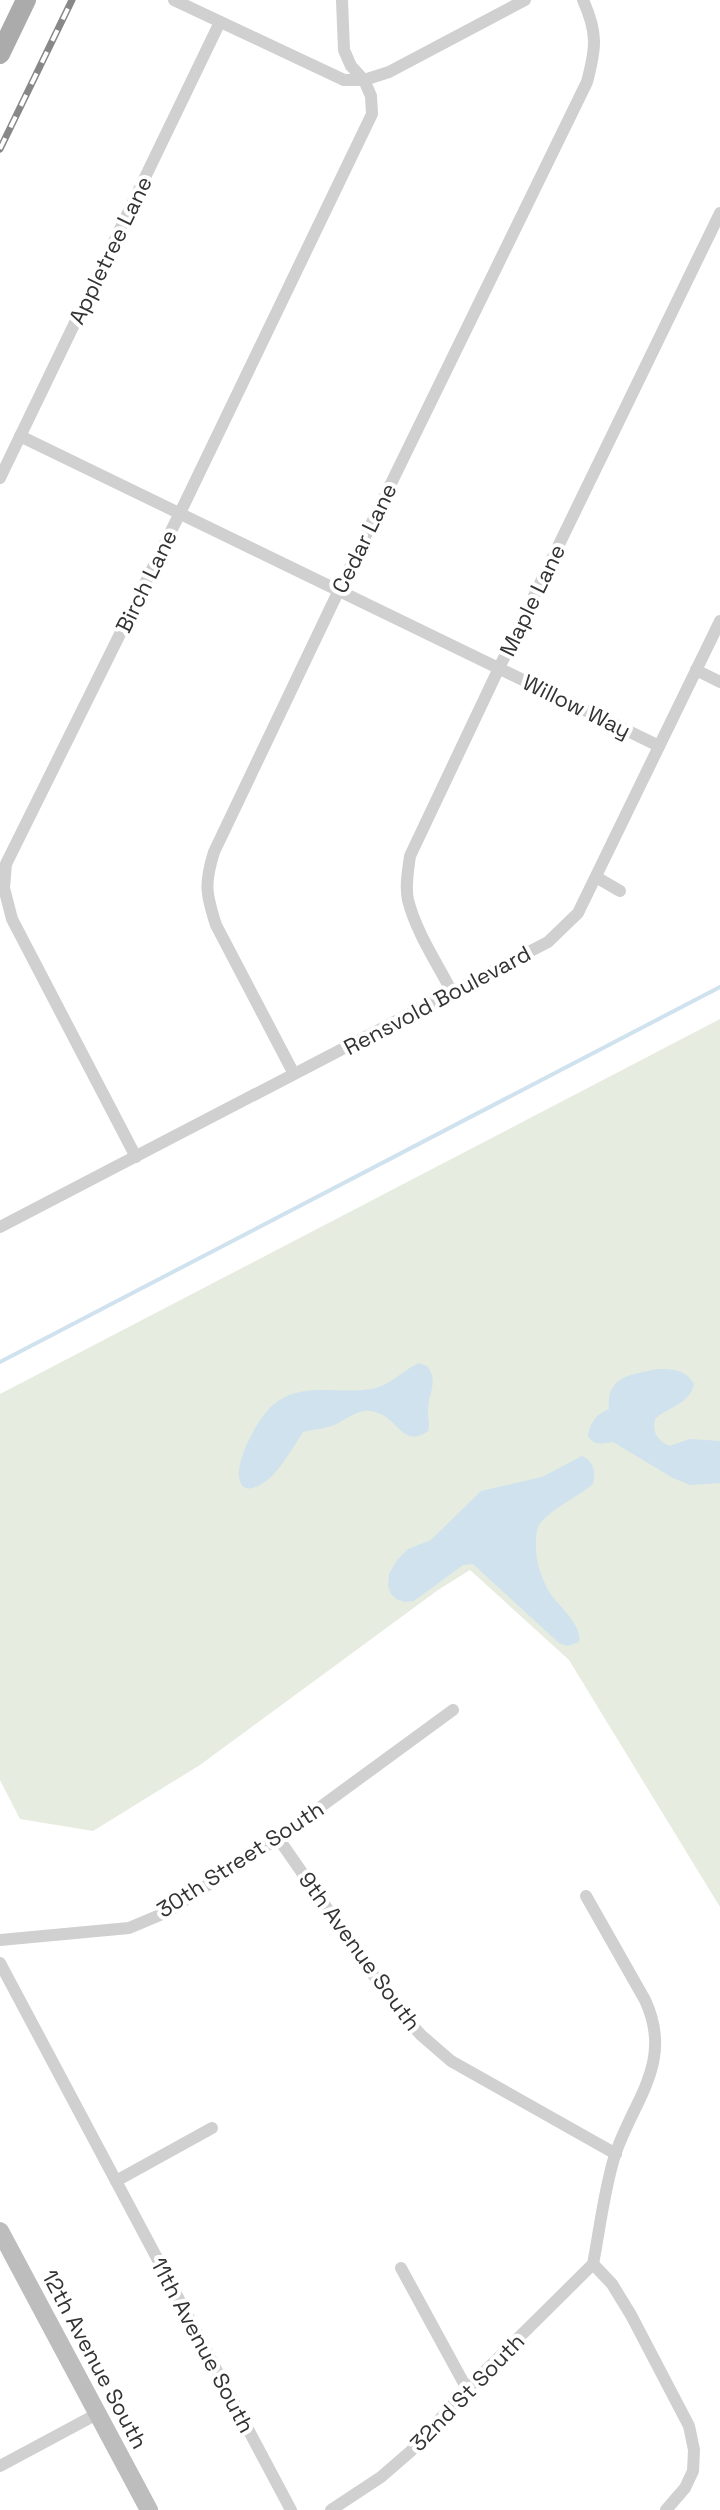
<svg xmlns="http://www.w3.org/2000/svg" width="720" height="2510" font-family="'Space Grotesk',sans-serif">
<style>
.green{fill:#e6ecdf}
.water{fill:#cfe2ee}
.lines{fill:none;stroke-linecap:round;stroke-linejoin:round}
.stream{stroke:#cfe2ee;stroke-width:4}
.street{stroke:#d0d0d0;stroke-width:12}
.secondary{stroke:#bdbdbd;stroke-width:18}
.primary{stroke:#ababab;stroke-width:20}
.rail-casing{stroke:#888;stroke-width:7}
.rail{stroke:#fff;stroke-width:4;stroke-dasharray:12;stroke-linecap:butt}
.labels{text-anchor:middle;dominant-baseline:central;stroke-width:8;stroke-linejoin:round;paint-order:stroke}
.street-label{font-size:22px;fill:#333;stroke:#fff}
</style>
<rect width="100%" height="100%" fill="#fff"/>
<!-- green -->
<path class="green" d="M720 1019V1907L569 1660 470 1570 438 1590 200 1765 93 1831 20 1819 0 1780V1394Z"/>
<!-- water -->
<g class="water">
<path d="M419 1363 427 1366C439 1381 428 1394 428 1411 428 1419 430 1423 428 1431 402 1449 398 1417 375 1412 359 1407 348 1419 334 1425 325 1429 313 1429 303 1432 293 1447 284 1464 271 1477 261 1486 241 1498 239 1476 237 1457 259 1416 274 1404 304 1380 341 1396 376 1388 393 1383 403 1370 419 1363Z"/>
<path d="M657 1369C673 1369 685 1369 694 1384 690 1404 668 1407 655 1419 652 1432 657 1440 669 1446L690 1439 720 1441V1483L690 1485 673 1478 613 1442C602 1443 595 1447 588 1436 591 1422 595 1415 609 1409 606 1375 632 1375 657 1369Z"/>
<path d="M582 1456C594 1461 596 1472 593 1484 578 1497 550 1509 539 1525 535 1533 536 1542 536 1550 537 1565 543 1583 552 1596 562 1609 582 1625 579 1642L567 1646 559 1643 473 1564 463 1565 414 1601 405 1602 396 1599 391 1594 388 1586 389 1574 397 1560 408 1549 431 1540 481 1491 542 1477Z"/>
</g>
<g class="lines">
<!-- stream -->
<path class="stream" d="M0 1362 720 987"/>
<!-- street -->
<g class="street">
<path d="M174 0 344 80H364L389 72 525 0"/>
<path d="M20 436 659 746"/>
<path d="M0 478 220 22"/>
<path d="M696 670 720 682"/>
<path d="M596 877 620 891"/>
<path d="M452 992C437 963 416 932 408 900 405 886 408 871 410 856L499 668 720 213"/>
<path d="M294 1074 216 925C206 894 204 884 214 852L339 590 587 82C596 48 598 33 583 0"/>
<path d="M136 1157 12 919 4 888 6 864 180 513 372 114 371 96 364 80 351 66 344 50 342 0"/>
<path d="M0 1227 548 942 578 913 720 621"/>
<path d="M278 1838 395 2006 421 2035 451 2061 616 2154"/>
<path d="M586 1896 645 2000C674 2062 634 2099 615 2155 604 2190 600 2228 593 2264"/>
<path d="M0 1940 129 1928 167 1912 278 1838 453 1710"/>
<path d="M0 1963 291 2510"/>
<path d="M116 2181 212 2128"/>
<path d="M593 2264 612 2284 631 2315 689 2426 694 2450 693 2471 685 2488 666 2510"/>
<path d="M401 2268 467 2389"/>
<path d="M0 2466 97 2414"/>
<path d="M331 2510 381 2477 411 2451 467 2389 593 2264"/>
</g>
<!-- secondary -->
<path class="secondary" d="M0 2231 149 2510"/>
<!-- primary -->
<path class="primary" d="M0 54 26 0"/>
<defs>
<path id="rail" d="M0 149 72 0"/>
</defs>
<!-- rail casing -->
<use href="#rail" class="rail-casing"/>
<!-- rail -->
<use href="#rail" class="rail"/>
</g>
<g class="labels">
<!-- street labels -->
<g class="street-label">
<text transform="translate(110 250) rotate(-64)">Appletree Lane</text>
<text transform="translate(364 538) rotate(-64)">Cedar Lane</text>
<text transform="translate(146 581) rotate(-64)">Birch Lane</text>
<text transform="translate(532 600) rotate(-64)">Maple Lane</text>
<text transform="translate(577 706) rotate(26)">Willow Way</text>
<text transform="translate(437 1000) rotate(-28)">Rensvold Boulevard</text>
<text transform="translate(240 1859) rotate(-33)">30th Street South</text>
<text transform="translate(360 1951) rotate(54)">9th Avenue South</text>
<text transform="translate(203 2345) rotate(62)">11th Avenue South</text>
<text transform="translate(95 2359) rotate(62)">12th Avenue South</text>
<text transform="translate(467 2392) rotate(-46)">32nd St South</text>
</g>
</g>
</svg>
